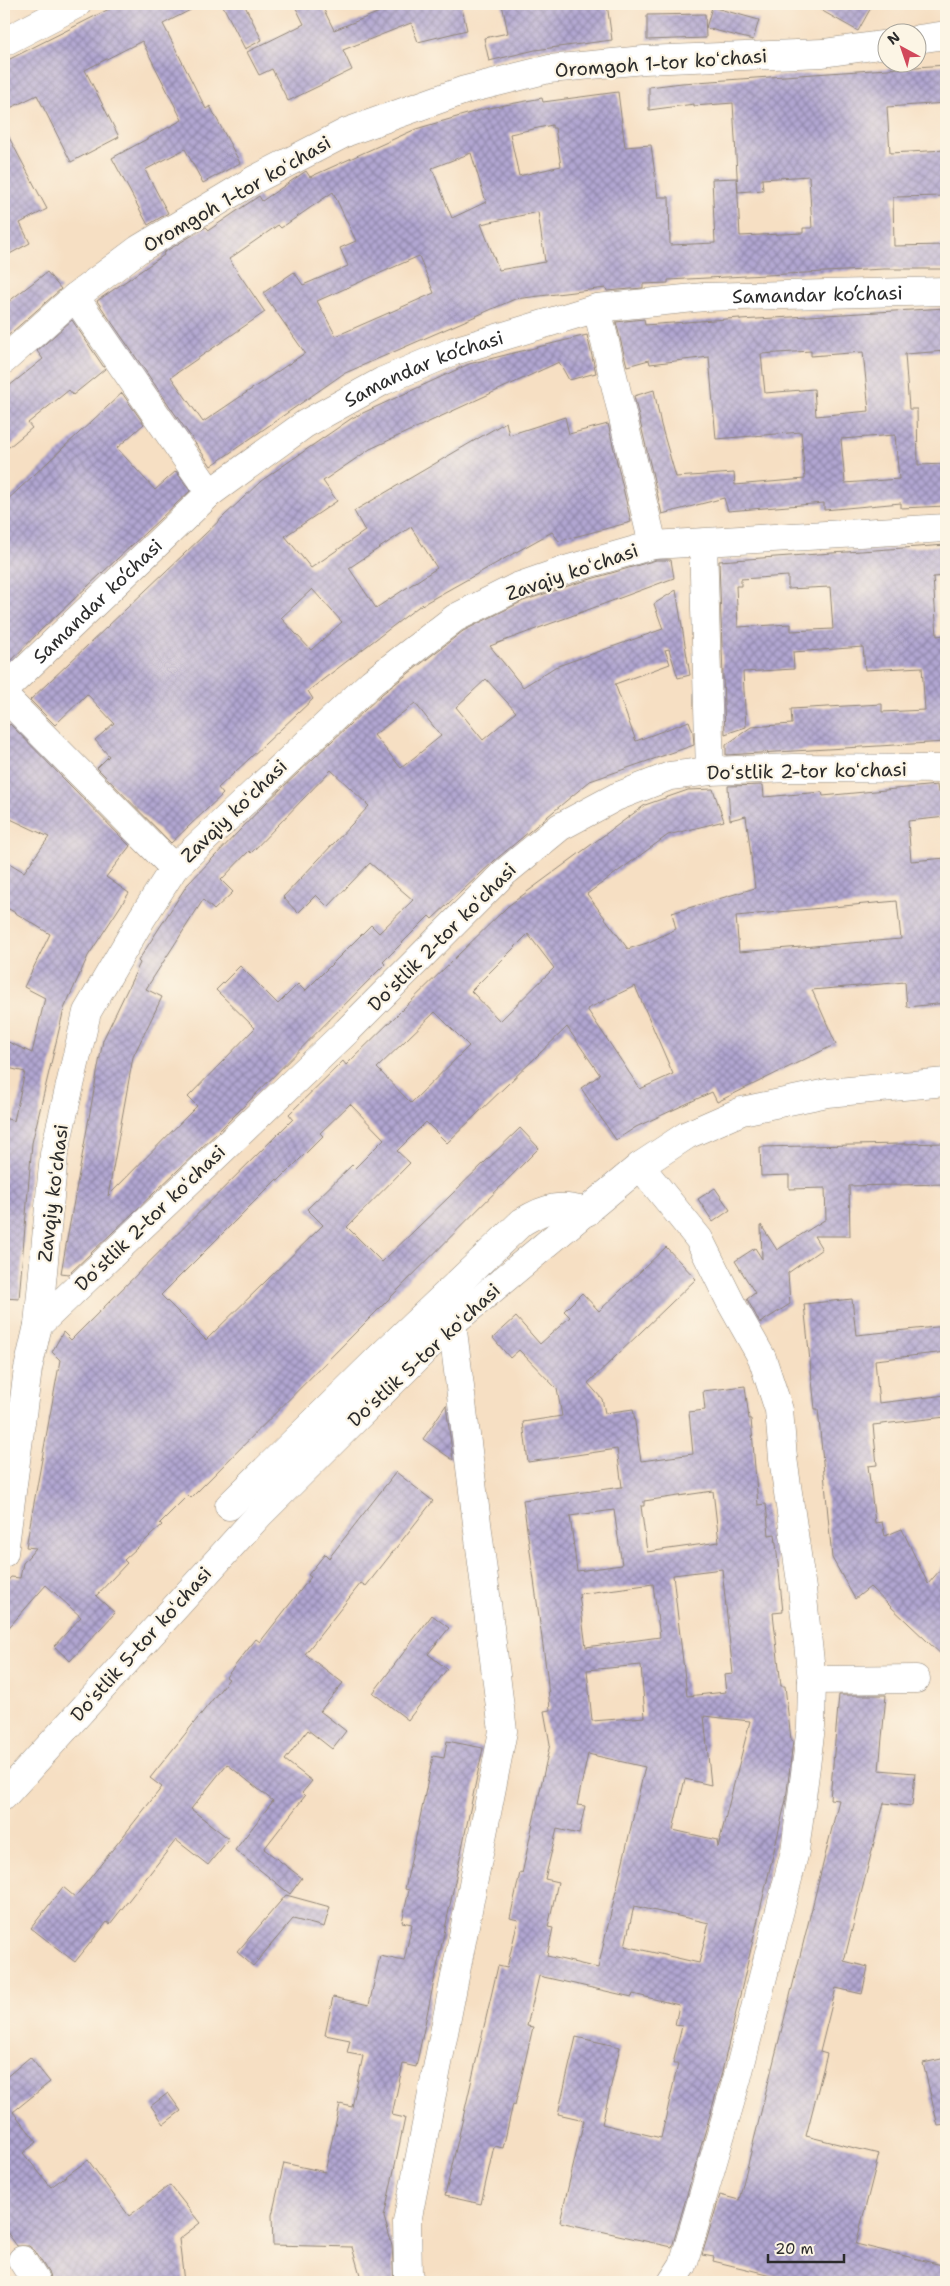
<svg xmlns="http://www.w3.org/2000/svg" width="950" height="2286" font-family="'Shantell Sans',sans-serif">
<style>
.building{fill:url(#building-cross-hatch);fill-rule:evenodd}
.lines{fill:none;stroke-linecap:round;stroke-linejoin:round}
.minor-casing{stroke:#908577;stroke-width:29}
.minor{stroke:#fff;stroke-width:28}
.labels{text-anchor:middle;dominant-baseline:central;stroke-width:4.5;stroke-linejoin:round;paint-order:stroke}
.street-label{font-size:19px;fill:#2b2b2b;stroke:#fcf5e5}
</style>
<defs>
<pattern id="building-cross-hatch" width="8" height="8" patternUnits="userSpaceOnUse" patternTransform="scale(1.25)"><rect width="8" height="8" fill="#b1a6d1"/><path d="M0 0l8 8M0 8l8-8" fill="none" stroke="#9087aa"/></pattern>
</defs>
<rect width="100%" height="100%" fill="#fcf5e5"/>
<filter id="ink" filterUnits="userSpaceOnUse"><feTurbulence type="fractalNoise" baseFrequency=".02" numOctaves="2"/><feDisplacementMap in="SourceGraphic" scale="10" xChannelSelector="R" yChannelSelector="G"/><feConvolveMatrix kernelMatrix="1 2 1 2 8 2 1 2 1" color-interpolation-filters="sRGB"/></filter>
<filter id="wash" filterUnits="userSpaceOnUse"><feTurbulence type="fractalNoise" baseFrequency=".0096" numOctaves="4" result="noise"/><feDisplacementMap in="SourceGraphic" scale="20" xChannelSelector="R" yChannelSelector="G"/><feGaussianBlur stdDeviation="1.12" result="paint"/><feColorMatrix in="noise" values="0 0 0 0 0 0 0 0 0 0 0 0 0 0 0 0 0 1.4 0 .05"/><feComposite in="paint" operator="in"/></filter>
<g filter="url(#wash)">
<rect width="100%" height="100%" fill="#f6dfc3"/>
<g id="blocks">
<!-- building -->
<g class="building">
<path d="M119 4H202L163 24 206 109 210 106 240 163 203 183 185 149 145 170 168 213 148 225 112 158 182 120 142 41 85 70 119 137 71 162 37 95 4 111V62Z"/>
<path d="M222 4H244L262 40 245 49Z"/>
<path d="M294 4H321L334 30 400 4H461L467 30 418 42 411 23 343 50 352 70 288 101 272 69 259 75 247 52 304 24Z"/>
<path d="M502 4H607L612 40 535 50 489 61 484 38 508 33Z"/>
<path d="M810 4H873L858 31Z"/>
<path d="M712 7 759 20 753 40 706 28Z"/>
<path d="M705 14 706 38 647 40V15Z"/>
<path d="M946 65V103L887 107 890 153 946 150V196L893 197 894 246 946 245V269H884L668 280V283L643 284V288L607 291 606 288 515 299 343 374 211 466 97 301 164 255 163 253 206 227 209 230 259 196 262 201 306 171 310 177 416 129 484 109 542 98 543 102 618 92 625 147 651 145 658 197H669L670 245 715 243 712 179 737 178 740 236 803 233V228H812L809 176 762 179 763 190 738 192 733 103 694 106V104L649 110V87L682 83ZM552 125V128H555L561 166 519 176 510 134ZM471 153 486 202 452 218 432 168ZM333 192 356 241 340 248 348 266 303 285 294 272 263 293 305 353 203 422 171 377 265 312 229 259 278 225 281 228ZM538 212 545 262 499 270 481 224ZM419 256 434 293 336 336 317 301Z"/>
<path d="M4 128 47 209 20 223 30 243 4 257Z"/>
<path d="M47 272 61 289 4 339V305Z"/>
<path d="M946 308V351L905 354 909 409H917L918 465 946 464V506L901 508V503L824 510V503L728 511 724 498 662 514 634 396 654 390 661 425 676 477 734 473 735 485 805 479 801 432 716 439 709 357 650 364 649 360 627 366 616 322 644 319 645 325 740 318V320ZM811 351V356L863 352 869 411 816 416 814 389 765 393 761 354ZM895 435 899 479 845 483 841 439Z"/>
<path d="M72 320 105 369 73 395 69 390 28 423 32 428 4 451V390L43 359 37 351Z"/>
<path d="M587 335 596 373 569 380 559 362 370 449 323 481 337 501 285 536 311 568 365 531 354 511 506 422 509 435 565 417 569 434 608 424 631 522 559 541 552 532 418 607 308 691 313 699 218 788 223 794 171 843 97 768 109 756 95 740 114 723 87 694 55 725 30 700 261 481 352 418 469 364ZM411 527 437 568 376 608 349 568ZM312 589 342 622 311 650 281 618Z"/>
<path d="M122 393 144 424 117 448 155 490 176 471 190 491 43 628 4 668V503Z"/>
<path d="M946 545V576L933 577 937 636 944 635 946 742 726 755V745L751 727 792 724 791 709 882 704V712L925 710 922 667 865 670 863 647 793 652 794 669 743 672 746 727 725 734 719 561ZM788 576V589L830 587 833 629 791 631V624L738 627 736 586H741V579Z"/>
<path d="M656 560H671L674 578 490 646 523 687 555 667 663 629 654 604 676 590 690 675 678 678 669 649 665 650 670 664 615 684 636 741 689 721 693 732 694 745 590 781 494 861 432 919 429 916 383 962 385 964 220 1130 69 1274 61 1273 103 1040 140 963 138 961 187 885 266 803 382 694 463 631 523 601 574 584ZM486 679 516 712 483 740 456 707ZM415 703 441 736 401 768 374 735ZM331 770 369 806 283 897 298 913 316 895 328 907 370 863 413 900 379 933 371 925 305 991 298 984 278 1004 240 966 216 990 255 1028 188 1097 197 1106 108 1196 133 1057 162 997 146 989 203 900 214 910 233 892 221 880 249 851 251 853Z"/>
<path d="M10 724 130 846 106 877 129 893 88 956 64 1009 32 1143 19 1299 4 1298V1118L14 1121 25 1072 4 1067V1040L32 1053 45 998 24 987 50 934 4 906V860L24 872 49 837 4 816V731Z"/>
<path d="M763 785 764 797 822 792 823 796 937 785 938 792 946 791V817L908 821 911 861 946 858V1003L907 1007 905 982 812 990 836 1044 717 1102 712 1092 636 1127 616 1140 581 1088 600 1075 567 1027 447 1143 426 1122 397 1151 410 1163 347 1227 382 1262 520 1128 539 1148 191 1498 188 1495 160 1523 162 1525 124 1560 127 1563 96 1596 115 1613 70 1661 54 1646 81 1617 46 1585 4 1633V1585L11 1577 20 1578 23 1563 36 1548 26 1547 60 1360 52 1352 63 1332 71 1340 293 1119 289 1114 343 1061 346 1065 508 906 645 805 688 790 713 789 724 821 668 835 587 894 628 949 647 943 676 929 672 913 755 888 746 816 730 820 728 786ZM897 901 901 939 739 952 736 916ZM528 934 554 968 500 1021 471 991ZM635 986 673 1074 640 1089 587 1009ZM435 1012 469 1046 411 1103 377 1068ZM350 1104 384 1139 355 1168 352 1165 307 1209 323 1225 206 1340 161 1295 277 1179 278 1181 323 1136 320 1133Z"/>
<path d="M946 1143V1184L849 1186 850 1236H814L822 1249 788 1273 790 1304 760 1323 747 1299 755 1293 735 1261 755 1248 762 1259 761 1225 777 1250 826 1219 825 1188 789 1189V1175L761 1176 760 1147Z"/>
<path d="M715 1188 730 1210 713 1222 698 1199Z"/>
<path d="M666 1247 696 1279 588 1383 602 1399 605 1413 633 1409 641 1461 693 1454 689 1412 705 1410 703 1391 745 1386 749 1419H751L758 1505 766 1504 769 1535 775 1534 783 1612 773 1613 781 1686H785L791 1740 793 1741 786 1800 720 2080 672 2247 560 2222 584 2120 558 2114 576 2037 620 2047 602 2124 661 2138 678 2064H673L682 2026 675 2025 679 2005 633 1994 632 1997 539 1976 527 2026 533 2027 515 2105 513 2104 503 2148 494 2146 481 2204 445 2196 498 1966 507 1968 518 1920 510 1918 520 1873 522 1874 550 1744 544 1711 550 1710 547 1675 523 1500 622 1487 617 1449 528 1462 523 1422 562 1416 557 1389 519 1350 510 1358 493 1338 516 1317 540 1344 570 1317 564 1311 582 1293 599 1311ZM713 1491 719 1542 647 1552 641 1506H644V1501ZM614 1510 622 1565 577 1571 570 1516ZM722 1569 733 1674 724 1675 726 1692 687 1696 673 1575ZM653 1584 660 1637 586 1647 579 1594ZM641 1665 645 1717 592 1721 587 1670ZM704 1716 750 1721 718 1847 717 1840 673 1830 685 1779 711 1785ZM588 1754 645 1767 598 1968 547 1956 553 1928 548 1927 558 1882 545 1879 557 1829 579 1834 585 1806 577 1805ZM634 1906 709 1923 699 1963 625 1946Z"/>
<path d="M852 1299 856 1335 946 1326V1352L875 1360 879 1403 946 1395V1417L873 1425 877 1465 868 1466 875 1523 882 1522 885 1536 902 1529 928 1584 946 1563V1659L870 1587 855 1599 832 1558 818 1409H815L804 1304Z"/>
<path d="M446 1405 453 1460 423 1439Z"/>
<path d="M396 1472 433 1501 366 1586 361 1583 305 1654 343 1683 320 1711 346 1731 332 1749 308 1730 285 1760 312 1781 302 1793 305 1796 264 1849 302 1878 290 1894 235 1850 273 1801 227 1764 191 1809 229 1839 208 1865 176 1840 110 1924 107 1922 75 1962 31 1928 63 1887 75 1897 162 1787 150 1778 229 1679 226 1677 256 1639 260 1642 311 1577 308 1575 325 1554 329 1558Z"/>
<path d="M432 1615 449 1628 428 1654 447 1669 408 1720 373 1693Z"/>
<path d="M839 1695H886L879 1770 915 1773 912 1806 884 1803 844 1961 868 1967 862 1994 836 1988 820 2052 827 2054 806 2136 879 2154 856 2244 946 2266V2282H800L713 2261 714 2257 702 2255 720 2195 739 2200 839 1800 830 1799Z"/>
<path d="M447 1741 483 1748 416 2067 403 2064 392 2115 405 2118 384 2217 392 2245 394 2282H362L352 2247 273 2245 272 2215 284 2163 325 2172 340 2104 352 2107 363 2056 347 2053 350 2040 325 2035 333 1997 369 2005 380 1956 404 1961 412 1924 402 1922 409 1890 405 1889 433 1756 444 1758Z"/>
<path d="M286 1895 330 1907 324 1927 293 1919 253 1966 237 1952Z"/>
<path d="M30 2057 50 2082 13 2112 37 2142 23 2153 51 2187 88 2160 129 2216 170 2185 200 2223 179 2239 184 2282H51L49 2274 35 2251 29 2246H17L4 2228V2079Z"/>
<path d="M946 2058V2125L938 2126 923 2063Z"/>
<path d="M168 2093 181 2111 164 2124 151 2106Z"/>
</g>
</g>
</g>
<g filter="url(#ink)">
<use href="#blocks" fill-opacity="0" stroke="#908577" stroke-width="1"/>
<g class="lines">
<defs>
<g id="minor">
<path d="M918 39 946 35"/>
<path d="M4 42 77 4"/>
<path d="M75 297 210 493"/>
<path d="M597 308 653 545"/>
<path d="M4 360 75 297 139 249 254 180 347 132 465 90 549 69 644 60 823 53 888 44"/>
<path d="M703 543 710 771"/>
<path id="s1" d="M4 690 210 493 305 424 383 381 454 351 597 308 704 297 946 291"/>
<path d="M4 696 174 868"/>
<path d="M640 1166 699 1239 731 1303 762 1358 779 1410 783 1458 802 1589 812 1680 811 1727 795 1851 737 2079 683 2265 672 2282"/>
<path d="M38 1325 347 1031 504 873 560 827 616 797 670 776 710 771 794 768 946 769"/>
<path d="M229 1506 378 1359 522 1222C547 1207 560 1204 587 1212"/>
<path d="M4 1553 28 1369 38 1325 54 1154 87 1012 142 918 174 868 372 682 455 618 517 587 569 569 653 545 946 528"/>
<path d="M812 1680 916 1679"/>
<path d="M4 1796 259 1515 452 1323 640 1166 687 1135 742 1111 827 1093 946 1082"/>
<path d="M22 2260 36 2282"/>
<path d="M411 2282 408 2275 407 2222 503 1731 452 1323"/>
</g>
</defs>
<!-- minor casing -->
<use href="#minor" class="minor-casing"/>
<!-- minor -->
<use href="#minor" class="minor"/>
</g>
</g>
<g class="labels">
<!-- street labels -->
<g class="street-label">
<text transform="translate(661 63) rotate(-4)">Oromgoh 1-tor koʻchasi</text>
<text transform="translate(237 194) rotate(-30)">Oromgoh 1-tor koʻchasi</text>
<text stroke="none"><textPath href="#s1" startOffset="939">Samandar ko‘chasi</textPath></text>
<text stroke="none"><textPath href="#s1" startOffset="534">Samandar ko‘chasi</textPath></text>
<text transform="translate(572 572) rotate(-19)">Zavqiy koʻchasi</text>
<text stroke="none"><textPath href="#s1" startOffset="129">Samandar ko‘chasi</textPath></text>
<text transform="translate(807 771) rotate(-1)">Doʻstlik 2-tor koʻchasi</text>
<text transform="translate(234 811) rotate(-44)">Zavqiy koʻchasi</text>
<text transform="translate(442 937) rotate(-45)">Doʻstlik 2-tor koʻchasi</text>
<text transform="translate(53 1193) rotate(-83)">Zavqiy koʻchasi</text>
<text transform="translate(150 1218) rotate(-44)">Doʻstlik 2-tor koʻchasi</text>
<text transform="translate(424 1355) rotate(-43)">Doʻstlik 5-tor koʻchasi</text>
<text transform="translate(141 1644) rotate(-48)">Doʻstlik 5-tor koʻchasi</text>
</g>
</g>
<!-- margin -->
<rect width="950" height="2286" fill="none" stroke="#fcf5e5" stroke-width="20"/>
<!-- north arrow -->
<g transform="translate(902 48) rotate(320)"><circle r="24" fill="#fcf5e5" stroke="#a8a49b"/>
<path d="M0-4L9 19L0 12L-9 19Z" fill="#d1495b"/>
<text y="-8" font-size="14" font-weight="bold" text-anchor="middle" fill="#2b2b2b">N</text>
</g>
<!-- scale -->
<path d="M768 2254v8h76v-8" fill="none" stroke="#2b2b2b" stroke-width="2.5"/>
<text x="775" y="2254" font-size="15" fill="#2b2b2b" stroke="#fcf5e5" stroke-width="4" paint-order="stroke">20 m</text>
</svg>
